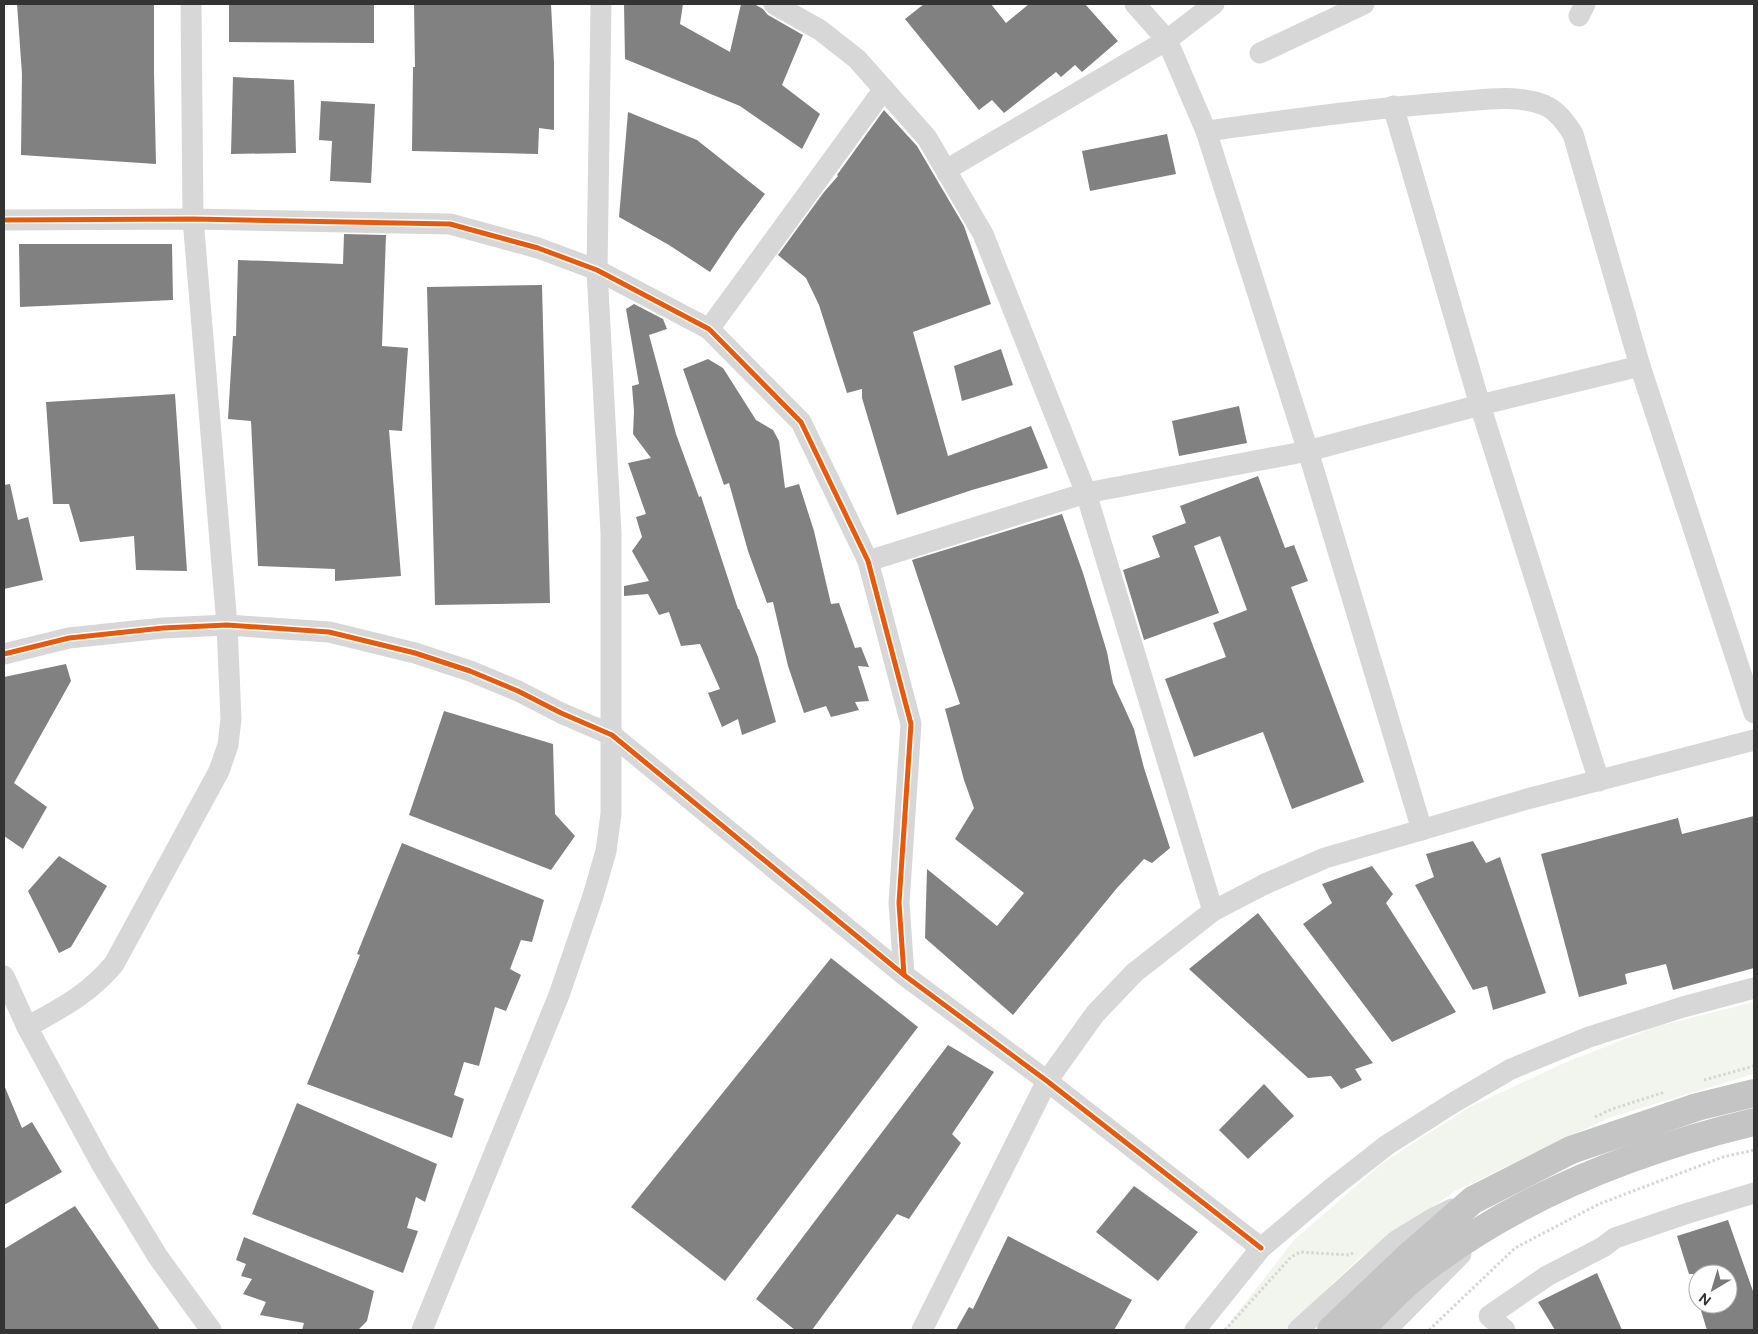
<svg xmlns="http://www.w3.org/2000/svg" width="1758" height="1334" font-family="Figtree,sans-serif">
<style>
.green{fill:#f1f5ed}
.building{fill:#818181}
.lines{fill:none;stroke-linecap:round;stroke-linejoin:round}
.path{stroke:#d6d6d6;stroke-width:3;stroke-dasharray:2.5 2.5;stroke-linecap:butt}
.minor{stroke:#d7d7d7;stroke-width:21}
.highway{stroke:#c4c4c4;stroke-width:28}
.cycleway-casing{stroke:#fff;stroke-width:8}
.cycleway{stroke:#e8590c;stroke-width:5}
</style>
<rect width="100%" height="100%" fill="#fff"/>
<!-- green -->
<path class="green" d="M1754 1002V1074L1611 1117 1455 1191 1361 1257 1333 1283 1289 1330H1224L1295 1239 1384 1162 1470 1107 1562 1064 1655 1027Z"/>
<!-- building -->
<g class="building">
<path d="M17 4H154V74L156 164 21 155 22 74Z"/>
<path d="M229 4H374V43L229 42Z"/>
<path d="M414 4H551L554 63V130L539 128 538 154 412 151 413 67H415Z"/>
<path d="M624 4H683L680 24 730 52 741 4H754L763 9 768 15 803 35 782 85 820 114 802 149 740 106 625 59Z"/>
<path d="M924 4H991L1006 23 1029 4H1085L1118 41 1082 72 1075 65 1061 77 1056 72 1004 113 992 100 979 110 905 19Z"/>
<path d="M233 77 294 80 296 153 231 154Z"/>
<path d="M321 101 375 104 371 183 330 181 332 141 319 140Z"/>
<path d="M884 110 917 146 964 226 991 304 913 332 948 456 1031 426 1048 468 972 490 897 515 862 398V389L847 393 819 305 806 278 778 255 824 192 838 176 837 175Z"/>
<path d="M628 112 697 140 765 194 736 233 710 272 669 245 619 217Z"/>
<path d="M1167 134 1176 174 1090 191 1082 151Z"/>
<path d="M344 234 386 235 382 346 408 348 402 431 389 430 401 576 335 581V569L258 566 251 421 228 419 233 336H236L238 260 343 264Z"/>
<path d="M19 244H172L173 300 20 307Z"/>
<path d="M542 285 550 603 435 605 427 287Z"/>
<path d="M634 304 663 319 667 329 649 335 676 434 699 497 701 496 738 609H739L758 657 776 722 742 735 738 719 722 727 708 693 720 689 700 644 681 646 669 612 659 615 648 594 624 596V586L649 581 632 551 642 537 636 517 646 514 628 463 651 458 633 434 634 411 632 386 639 384 626 309Z"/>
<path d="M1001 349 1013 385 962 401 954 366Z"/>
<path d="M708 359 723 368 756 420 773 430 779 441 785 488 799 484 814 531 831 604 839 603 855 648 861 647 869 667 858 666 869 701 855 702 859 710 831 717 826 706 804 713 788 666 773 602 767 603 748 551 729 483 724 485 683 369Z"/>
<path d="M175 394 187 571 136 570 134 536 80 542 69 504H53L46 402Z"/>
<path d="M1239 406 1247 443 1179 456 1172 421Z"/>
<path d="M1258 476 1285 548 1294 545 1308 581 1291 587 1364 782 1292 809 1263 732 1194 757 1165 679 1226 657 1213 623 1247 610 1220 536 1194 546 1219 613 1144 640 1123 570 1160 557 1152 536 1186 523 1180 506Z"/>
<path d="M10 484 18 520 28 517 43 580 4 589V485Z"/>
<path d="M1062 514 1083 573 1107 652 1113 683 1134 729 1144 768 1170 848 1152 863 1144 859 1117 888 1013 1015 925 938 927 869 997 926 1024 893 955 839 974 808 964 780 945 709 960 704 912 560Z"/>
<path d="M66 664 71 681 14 783 47 807 23 849 4 836V677Z"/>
<path d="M444 711 553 744 555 814 575 836 551 870 409 815Z"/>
<path d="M1754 816V968L1673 990 1666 964 1625 974 1627 984 1579 997 1541 854 1678 818 1682 834Z"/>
<path d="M1473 841 1486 863 1500 857 1546 993 1493 1010 1487 986 1473 990 1415 885 1434 877 1426 854Z"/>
<path d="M402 843 544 900 532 942 521 940 510 969 521 975 506 1011 495 1007 479 1066 464 1062 454 1095 464 1099 452 1138 307 1084 360 955 357 954Z"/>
<path d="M59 856 107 886 71 947 59 953 28 891Z"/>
<path d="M1372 866 1393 894 1386 903 1456 1012 1392 1042 1303 924 1332 903 1322 884Z"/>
<path d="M1258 913 1373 1063 1355 1069 1362 1080 1341 1089 1331 1076 1308 1078 1189 969Z"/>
<path d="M831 958 918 1027 725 1281 631 1207Z"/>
<path d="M948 1045 994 1072 952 1134 961 1143 909 1219 897 1214 812 1330H795L756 1299Z"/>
<path d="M1264 1084 1294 1116 1248 1159 1219 1130Z"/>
<path d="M4 1085 22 1128 32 1122 62 1172 4 1205Z"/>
<path d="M297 1103 437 1164 425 1202 416 1197 407 1228 418 1231 403 1273 252 1214Z"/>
<path d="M1134 1186 1198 1232 1158 1281 1096 1232Z"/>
<path d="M75 1206 160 1330H4V1249Z"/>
<path d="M1728 1220 1754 1294V1330H1707L1699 1304H1728V1274H1689L1677 1236Z"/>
<path d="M1008 1236 1132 1300 1114 1330H956L969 1307 973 1309Z"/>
<path d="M244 1237 374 1291 367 1321 358 1330H302L304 1323 260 1315 266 1302 243 1294 252 1279 241 1276 246 1264 236 1260Z"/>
<path d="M1597 1273 1622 1330H1555L1538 1302Z"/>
</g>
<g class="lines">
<!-- path -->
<g class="path">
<path d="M1704 1080 1754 1066"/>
<path d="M1595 1117 1612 1109 1665 1092"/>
<path d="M1225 1330 1291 1257 1300 1252 1349 1255 1353 1253"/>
<path d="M1429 1330 1515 1248 1599 1204 1723 1157 1754 1150"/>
</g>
<!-- minor -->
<g class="minor">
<path d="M774 4 820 30 857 59 927 138 983 234 1086 493 1213 911"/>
<path d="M1135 4 1167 40 1206 131 1308 451 1422 830"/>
<path d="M1579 16 1585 4"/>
<path d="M1260 53 1364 4"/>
<path d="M1393 106 1480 405 1599 781"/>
<path d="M1206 131C1288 120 1371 108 1454 102 1483 100 1516 94 1544 105 1557 110 1566 123 1573 134L1640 366 1754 713"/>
<path d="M946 170 1167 40 1214 4"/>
<path d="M4 220 193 219 450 224 538 248 597 270 709 329 801 422 868 561 911 724 899 903 904 975"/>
<path d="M709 329 884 89"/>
<path d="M868 561 1086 493 1308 451 1480 405 1640 366"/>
<path d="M4 654 69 638 163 628 227 625 329 632 415 653 470 671 518 691 561 713 612 735 904 975 1047 1081 1261 1248"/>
<path d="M4 976 27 1027 102 1165 158 1257 211 1330"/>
<path d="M27 1027C61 1008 88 995 114 964L219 771 228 745 231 719 227 625 193 219 191 4"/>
<path d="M422 1330 559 995 593 896 606 851 611 814V533L597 270 601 4"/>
<path d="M922 1330 1047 1081 1095 1014 1134 973 1213 911 1265 884 1325 858 1527 799 1754 740"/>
<path d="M1195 1330 1261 1248 1332 1188 1387 1145 1453 1103 1511 1069 1589 1037 1683 1007 1754 988"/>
<path d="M1298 1330 1396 1241 1432 1219 1452 1209"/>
<path d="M1386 1330 1461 1254"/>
<path d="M1505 1330 1489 1316 1547 1276 1603 1247 1615 1238 1682 1215 1754 1193"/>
</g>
<!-- highway -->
<g class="highway">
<path d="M1331 1330 1409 1256 1473 1200 1571 1150 1697 1107 1754 1093"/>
<path d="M1360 1330C1380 1310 1400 1287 1423 1270 1519 1196 1637 1150 1754 1122"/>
</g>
<defs>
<g id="cycleway">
<path d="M4 220 193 219 450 224 538 248 597 270 709 329 801 422 868 561 911 724 899 903 904 975"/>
<path d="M4 654 69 638 163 628 227 625 329 632 415 653 470 671 518 691 561 713 612 735 904 975 1047 1081 1261 1248"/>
</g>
</defs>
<!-- cycleway casing -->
<use href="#cycleway" class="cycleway-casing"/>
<!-- cycleway -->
<use href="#cycleway" class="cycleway"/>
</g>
<!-- border -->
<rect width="1758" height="1334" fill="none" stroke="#333333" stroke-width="10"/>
<!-- north arrow -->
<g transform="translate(1713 1289) rotate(218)"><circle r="24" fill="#ffffff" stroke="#adadad"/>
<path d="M0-4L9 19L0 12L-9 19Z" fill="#7a7a7a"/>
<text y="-8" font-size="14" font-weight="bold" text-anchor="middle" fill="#333333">N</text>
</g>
</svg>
